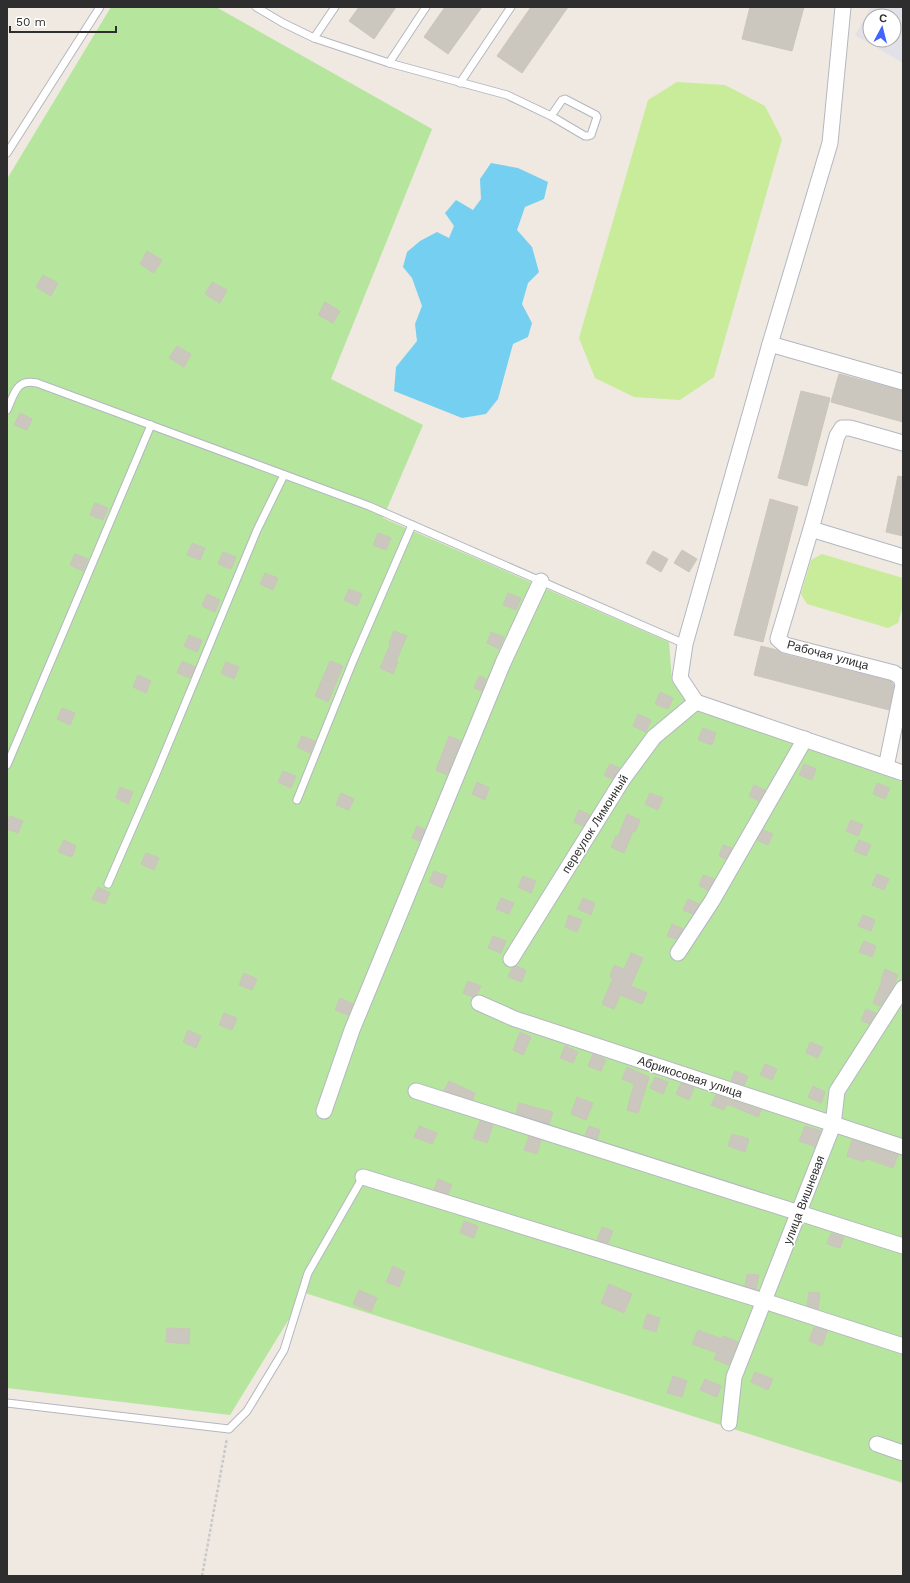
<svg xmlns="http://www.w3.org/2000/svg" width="910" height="1583" font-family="'Work Sans',sans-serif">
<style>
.industrial{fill:#e3e1e8;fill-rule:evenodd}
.green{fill:#b6e59e}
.pitch{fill:#c9ec9a}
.water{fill:#75cff0}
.building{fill:#cbc7bf;stroke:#cbc5ba}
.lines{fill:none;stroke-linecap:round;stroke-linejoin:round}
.lane-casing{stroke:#b4b7c1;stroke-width:9}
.street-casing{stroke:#b4b7c1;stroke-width:17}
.path{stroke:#c9c9c9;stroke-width:2.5;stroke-dasharray:3 2;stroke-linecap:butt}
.lane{stroke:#fff;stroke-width:7}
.street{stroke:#fff;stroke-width:15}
.labels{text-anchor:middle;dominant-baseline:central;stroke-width:3;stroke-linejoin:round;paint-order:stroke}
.street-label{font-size:12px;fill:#2e2e2e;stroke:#fff}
</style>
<rect width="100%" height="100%" fill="#efe9e1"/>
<!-- industrial -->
<path class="industrial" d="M871 7H903V63L855 35ZM870 16H894V40H870Z"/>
<!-- green -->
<path class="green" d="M111 7H216L432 129 331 379 423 425 383 518 669 642 672 681 694 709 903 782V1483L305 1293 230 1415 7 1388V179Z"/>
<!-- pitch -->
<g class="pitch">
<path d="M677 82 725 85 765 106 782 139 714 377 680 400 634 397 595 378 579 338 648 100Z"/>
<path d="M822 554 903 578V605L898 623 888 628 807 604 801 594 811 560Z"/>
</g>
<!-- water -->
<path class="water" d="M491 163 518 168 548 182 544 199 525 207 517 230 532 247 539 272 528 283 522 304 532 323 528 337 513 344 498 399 486 414 462 418 394 391 396 367 417 341 415 324 422 306 412 278 403 267 407 252 420 241 437 232 449 238 454 226 445 213 456 200 473 210 481 199 480 179Z"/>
<!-- building -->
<g class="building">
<path d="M359 7H396L374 39 349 21Z"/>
<path d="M445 7H482L448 54 424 37Z"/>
<path d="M531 7H568L522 73 497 56Z"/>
<path d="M750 7H804L792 51 742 39Z"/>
<path d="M147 251 162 260 154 273 140 264Z"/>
<path d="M43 275 58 283 51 296 36 287Z"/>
<path d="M212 282 227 290 220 303 205 294Z"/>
<path d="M325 302 340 311 333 323 318 315Z"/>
<path d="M177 346 191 354 184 367 169 358Z"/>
<path d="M839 374 903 391V422L831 402Z"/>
<path d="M801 391 830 398 807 486 778 478Z"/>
<path d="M20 413 32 419 27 430 14 425Z"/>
<path d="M898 476 903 477V536L886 532Z"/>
<path d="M770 499 798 507 763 642 734 635Z"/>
<path d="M95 503 108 508 103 520 90 515Z"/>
<path d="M378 533 391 538 386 550 373 545Z"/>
<path d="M192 543 205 548 200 560 187 555Z"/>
<path d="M682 550 697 559 689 572 674 563Z"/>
<path d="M653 551 668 559 661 572 646 563Z"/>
<path d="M223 552 236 557 231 569 218 564Z"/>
<path d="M75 554 88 559 83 571 70 565Z"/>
<path d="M265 573 278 578 273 590 260 584Z"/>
<path d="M349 589 362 594 357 606 344 600Z"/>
<path d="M508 593 521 598 516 610 503 605Z"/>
<path d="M207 594 220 600 215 612 202 606Z"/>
<path d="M394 631 407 636 396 661 398 662 393 674 380 668 391 643H389Z"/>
<path d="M491 632 504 637 499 649 487 643Z"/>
<path d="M189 635 202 640 197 652 184 646Z"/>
<path d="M761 646 777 650 783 654 890 681 894 685 889 710 754 675Z"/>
<path d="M182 661 195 667 190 678 177 673Z"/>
<path d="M330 661 343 666 328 702 315 696Z"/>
<path d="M226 662 239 667 234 679 221 673Z"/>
<path d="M138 675 151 681 146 693 133 687Z"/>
<path d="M479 676 486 679 482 691 474 688Z"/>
<path d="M660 692 673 698 668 709 655 704Z"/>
<path d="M62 708 75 713 70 725 57 719Z"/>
<path d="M638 714 651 720 646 732 633 726Z"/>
<path d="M703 728 716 733 712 745 698 740Z"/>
<path d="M302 736 315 741 310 753 297 747Z"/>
<path d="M449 736 461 741 447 775 436 770Z"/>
<path d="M610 764 620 768 612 779 604 775Z"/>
<path d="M804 764 816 769 812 780 799 775Z"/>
<path d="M283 771 296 776 291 788 278 782Z"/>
<path d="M477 782 489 788 485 800 472 794Z"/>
<path d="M877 783 890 788 885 799 873 794Z"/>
<path d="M754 785 765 790 759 801 749 796Z"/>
<path d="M120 787 133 792 128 804 116 798Z"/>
<path d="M341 793 354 799 349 810 336 805Z"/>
<path d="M650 793 663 798 658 810 645 804Z"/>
<path d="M579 810 590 815 583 826 574 822Z"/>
<path d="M627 814 640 820 635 832 633 831 624 853 611 847 616 836 618 837Z"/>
<path d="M10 816 23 821 18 833 7 829V823Z"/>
<path d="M851 820 863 825 858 836 846 831Z"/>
<path d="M417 826 425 830 420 841 412 838Z"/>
<path d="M763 830 773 834 768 845 757 840Z"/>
<path d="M64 840 76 846 72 857 58 852Z"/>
<path d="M859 840 871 845 866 856 854 851Z"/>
<path d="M723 845 732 848 726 859 719 856Z"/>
<path d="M146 853 159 858 154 870 141 864Z"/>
<path d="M434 871 447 876 442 888 429 882Z"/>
<path d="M877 874 889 879 884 890 872 885Z"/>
<path d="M703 875 714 879 708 890 699 886Z"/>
<path d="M523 876 536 881 531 893 518 887Z"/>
<path d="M98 887 110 893 105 904 92 899Z"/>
<path d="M501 898 514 903 509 914 496 909Z"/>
<path d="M583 898 595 903 591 915 578 909Z"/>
<path d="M688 899 699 904 693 914 683 910Z"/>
<path d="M569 915 582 920 577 932 565 927Z"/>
<path d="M863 915 875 920 871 931 858 926Z"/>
<path d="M672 924 683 929 676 939 667 936Z"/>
<path d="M493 936 506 941 501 953 488 948Z"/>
<path d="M864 941 876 946 872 957 859 952Z"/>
<path d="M631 953 643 958 631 986 647 993 642 1004 620 995 614 1009 602 1004 613 978 610 976 614 965 624 969Z"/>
<path d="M516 966 526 970 522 982 508 977 512 968Z"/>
<path d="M885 969 898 975 892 989 880 1006 873 1003 882 981 881 980Z"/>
<path d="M244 973 257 979 252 990 239 985Z"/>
<path d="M468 981 481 986 477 994 473 997 463 993Z"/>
<path d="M340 998 353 1004 348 1015 335 1010Z"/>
<path d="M866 1009 876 1013 869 1024 861 1020Z"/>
<path d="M224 1013 237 1018 232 1030 219 1025Z"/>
<path d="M188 1030 201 1036 196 1048 183 1042Z"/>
<path d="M520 1032 531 1037 523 1055 513 1050Z"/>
<path d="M810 1042 823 1047 818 1058 806 1053Z"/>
<path d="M565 1046 578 1052 573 1063 560 1058Z"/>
<path d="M593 1054 606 1060 601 1071 588 1066Z"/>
<path d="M765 1064 777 1069 772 1080 760 1075Z"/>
<path d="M627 1067 649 1077 638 1113 627 1110 634 1084 622 1079Z"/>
<path d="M735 1071 748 1076 744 1085 731 1081Z"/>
<path d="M655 1077 668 1082 663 1094 650 1088Z"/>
<path d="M449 1081 475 1093 473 1100 444 1091Z"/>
<path d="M681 1083 694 1088 689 1100 676 1094Z"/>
<path d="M813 1086 825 1092 821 1103 808 1097Z"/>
<path d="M716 1095 761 1110 758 1117 727 1104 724 1110 711 1105Z"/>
<path d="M577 1097 593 1103 586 1120 571 1114Z"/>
<path d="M519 1103 553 1112 549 1124 516 1113Z"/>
<path d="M480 1121 493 1125 487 1143 473 1138Z"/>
<path d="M419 1126 437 1133 432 1144 414 1137Z"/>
<path d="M589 1126 600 1130 597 1139 585 1135Z"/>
<path d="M805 1126 821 1131 815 1147 799 1141Z"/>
<path d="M732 1134 749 1139 745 1152 728 1146Z"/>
<path d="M529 1136 541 1140 537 1154 524 1150Z"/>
<path d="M852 1140 898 1155 893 1168 865 1158 864 1162 847 1156Z"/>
<path d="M438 1179 452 1185 448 1194 434 1190Z"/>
<path d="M464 1221 478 1226 474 1238 460 1233Z"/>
<path d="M602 1227 613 1231 608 1243 597 1240Z"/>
<path d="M831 1233 844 1237 840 1248 827 1244Z"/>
<path d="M393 1266 405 1272 399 1287 386 1282Z"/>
<path d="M747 1274 759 1275 756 1289 745 1286Z"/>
<path d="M609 1284 632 1294 624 1313 601 1303Z"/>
<path d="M359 1290 377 1298 371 1312 353 1304Z"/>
<path d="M809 1292 820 1293 818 1309 807 1306Z"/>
<path d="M647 1314 660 1318 656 1332 643 1328Z"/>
<path d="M814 1327 827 1331 822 1346 809 1341Z"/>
<path d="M167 1328 190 1329 189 1344 166 1342Z"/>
<path d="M698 1330 722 1339 723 1336 738 1342 729 1365 714 1359 717 1353 692 1344Z"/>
<path d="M755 1372 773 1379 768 1390 751 1382Z"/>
<path d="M673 1376 687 1381 682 1397 667 1393Z"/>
<path d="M705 1379 721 1386 717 1397 700 1390Z"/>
</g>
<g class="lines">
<defs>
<g id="lane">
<path d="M256 7 283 23 314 38 389 63 507 95 551 116 585 136H588L591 135 597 117 596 115 565 99 562 100 551 116"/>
<path d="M314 38 335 7"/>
<path d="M389 63 426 7"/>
<path d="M460 83 511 7"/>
<path d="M7 153 100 7"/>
<path d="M7 410C14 395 16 378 37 383L369 506 685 644"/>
<path d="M7 765 151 425"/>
<path d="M297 800 353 661 412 525"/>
<path d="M108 884 156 774 257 530 284 475"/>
<path d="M7 1403 229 1429 247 1411 284 1350 308 1273 363 1177"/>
</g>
<g id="street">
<path d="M843 7 830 143 770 344 685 644 680 678 696 702 903 773"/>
<path d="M770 344 903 382"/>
<path d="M811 529 903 557"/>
<path d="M886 767 903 685 901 678 894 673 785 645 778 639 811 529 837 436 842 428H850L903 443"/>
<path d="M678 953 712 901 805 739"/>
<path d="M511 959 623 779 654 737 696 702"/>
<path d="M479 1003 515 1019 903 1147"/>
<path d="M416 1091 903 1246"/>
<path d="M324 1111 352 1030 503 663 541 581"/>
<path d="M363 1177 764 1301 903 1346"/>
<path d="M729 1423 734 1377 833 1125 837 1091 903 988"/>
<path d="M877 1444 903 1453"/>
</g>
</defs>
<!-- lane casing -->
<use href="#lane" class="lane-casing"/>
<!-- street casing -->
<use href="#street" class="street-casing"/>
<!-- path -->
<path class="path" d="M202 1576 227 1438"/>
<!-- lane -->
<use href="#lane" class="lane"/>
<!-- street -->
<use href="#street" class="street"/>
</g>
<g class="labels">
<!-- street labels -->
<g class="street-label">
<text transform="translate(828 655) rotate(15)">Рабочая улица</text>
<text transform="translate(595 824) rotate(-58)">переулок Лимонный</text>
<text transform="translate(690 1077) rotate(18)">Абрикосовая улица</text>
<text transform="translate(804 1200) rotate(-69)">улица Вишневая</text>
</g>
</g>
<!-- border -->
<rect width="910" height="1583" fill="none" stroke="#2e2e2e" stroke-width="16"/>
<!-- north arrow -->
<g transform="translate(882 28) rotate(7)"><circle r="19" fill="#ffffff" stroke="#ababab"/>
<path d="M0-3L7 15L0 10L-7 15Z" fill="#4264fb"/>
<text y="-6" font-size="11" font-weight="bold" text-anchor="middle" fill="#2e2e2e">С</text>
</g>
<!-- scale -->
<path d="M10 26v6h106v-6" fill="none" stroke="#2e2e2e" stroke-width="2"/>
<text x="16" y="26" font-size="12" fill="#2e2e2e" stroke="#ffffff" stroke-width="3" paint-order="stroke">50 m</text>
</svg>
